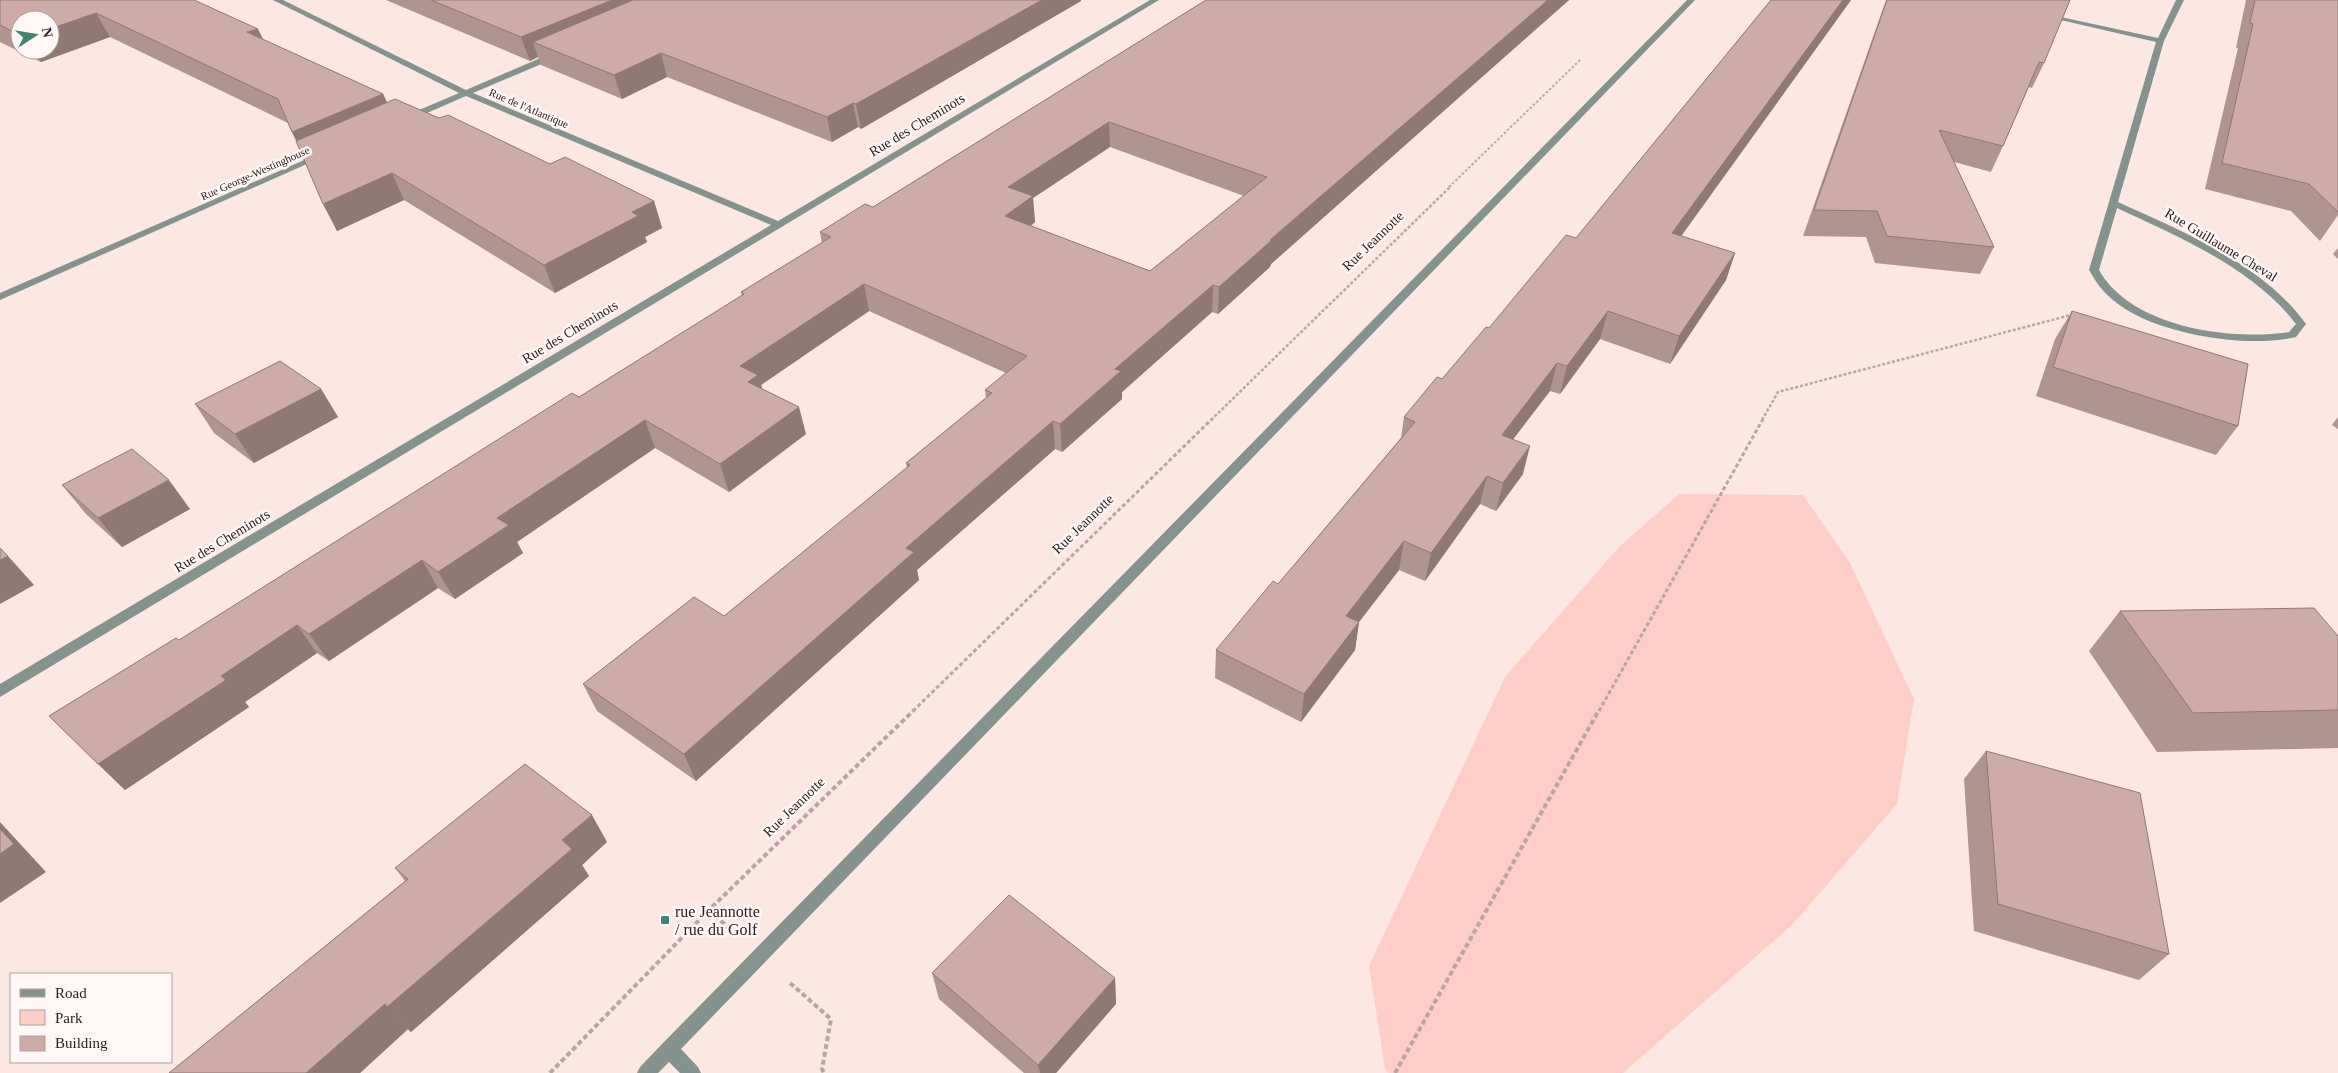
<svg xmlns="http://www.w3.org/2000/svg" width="2338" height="1073" font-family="Georgia,serif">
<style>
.green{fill:#fccec7}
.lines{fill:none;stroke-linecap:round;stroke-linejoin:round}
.path-far3{stroke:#b8a6a3;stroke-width:2;stroke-dasharray:2.5 2;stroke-linecap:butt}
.path-far2{stroke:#b8a6a3;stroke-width:2.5;stroke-dasharray:3 2;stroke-linecap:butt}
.path-far1{stroke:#b8a6a3;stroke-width:3;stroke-dasharray:4 2.5;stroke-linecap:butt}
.path{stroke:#b8a6a3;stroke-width:4;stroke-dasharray:5 3;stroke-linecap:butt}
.street{fill:#85938f;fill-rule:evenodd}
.wall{fill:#b09490;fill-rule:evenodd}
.shaded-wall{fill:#907875}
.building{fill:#cdaca7;stroke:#907875;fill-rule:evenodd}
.poi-dot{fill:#428373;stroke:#fff7f6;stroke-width:2}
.labels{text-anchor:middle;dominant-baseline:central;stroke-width:5;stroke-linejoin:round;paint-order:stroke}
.far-street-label{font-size:11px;fill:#2c201e;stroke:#fff7f6}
.street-label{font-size:14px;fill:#2c201e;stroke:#fff7f6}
.near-poi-label{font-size:16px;fill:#2c201e;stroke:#fff7f6;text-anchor:start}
</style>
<rect width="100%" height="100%" fill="#fce7e3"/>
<!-- green -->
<path class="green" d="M1679 494 1803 495 1850 563 1914 699 1897 804 1792 925 1623 1073H1389L1385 1069 1369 966 1505 677 1619 547Z"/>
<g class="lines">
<!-- path-far3 -->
<path class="path-far3" d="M1449 187 1580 60"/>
<!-- path-far2 -->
<g class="path-far2">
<path d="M1211 420 1451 186"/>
<path d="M1762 420 1778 392 2071 315"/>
</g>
<!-- path-far1 -->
<g class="path-far1">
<path d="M913 711 1212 419"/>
<path d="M1599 711 1763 419"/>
</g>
<!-- path -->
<g class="path">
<path d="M709 910 731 930"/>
<path d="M790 983 831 1019 822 1069 824 1073"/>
<path d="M550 1073 709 910 914 710"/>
<path d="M1395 1073 1599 710"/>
</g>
<!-- street -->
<g class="street">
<path d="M273 0H283L466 90 552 53H558V57L473 93 778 221 1150 0H1159L0 697V684L771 225 466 96 411 120H405V116L459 93Z"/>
<path d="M1687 0H1695L681 1049 698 1067 701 1073H680L669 1062 658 1073H637L640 1067 663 1043Z"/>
<path d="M2176 0H2184L2164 41 2118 202C2182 231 2264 265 2306 324L2296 337C2246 349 2152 334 2113 300 2102 291 2096 282 2089 270L2156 42 2043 16 2047 14 2158 38ZM2117 208C2179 237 2253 268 2296 324L2289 332C2229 341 2131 327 2099 270Z"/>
<path d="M318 154 325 156 0 300V293Z"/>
</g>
</g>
<!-- wall -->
<g class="wall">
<path d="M0 0H194L264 40 383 94 387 102 439 118 550 164 654 201 662 228 645 237 647 242 555 293 404 200 337 231 288 123 110 37 41 62 0 42ZM20 20 50 50H20Z"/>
<path d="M386 0H1081V1L861 129 858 127 832 142 667 77 622 99 541 65 538 57 530 61Z"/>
<path d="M1206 0H1569L1271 264 1270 267 1218 314 1212 312 1122 392V399L1062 452 1055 449 917 570 919 580 696 781 597 711 583 684 724 616 907 468 906 463 986 398 985 390 1006 373 869 311 761 385 762 389 806 434 729 492 655 448 517 542 523 553 455 599 438 588 329 661 317 653 245 702 249 707 125 790 49 716 179 640 579 397 742 296 741 292 822 243 820 232 873 207ZM1110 147 1244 196 1150 271 1031 226 1035 222 1033 198Z"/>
<path d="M1771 0H1851L1681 236 1735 253 1726 280 1670 364 1600 339 1560 394 1550 391 1513 439 1523 474 1496 511 1480 504 1425 581 1399 570 1359 622 1355 650 1301 722 1215 678 1216 650 1278 584 1401 438 1404 417 1442 379 1489 328 1576 238Z"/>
<path d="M1886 0H2070L2044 63 2032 88 2029 87 2003 146 1991 172 1954 162 1994 247 1980 274 1875 263 1866 237 1803 236Z"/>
<path d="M2246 0H2338V215L2320 241 2291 211 2205 189 2238 48H2236Z"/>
<path d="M2338 248V259L2333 254Z"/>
<path d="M2072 311 2238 426 2216 455 2036 396 2055 339Z"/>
<path d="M321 389 338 417 254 463 214 433 195 404Z"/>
<path d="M2338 417V429L2332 425Z"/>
<path d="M62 485 190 509 122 547 86 514Z"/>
<path d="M2120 611 2338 636V748L2157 752 2089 651Z"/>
<path d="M1986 751 2169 954 2139 980 1974 931 1964 779Z"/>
<path d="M607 842 582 865 589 876 411 1032 408 1029 360 1073H169L405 881 395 868Z"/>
<path d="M932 973 1115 978 1116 1004 1056 1073H1024L939 999Z"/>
</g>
<!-- shaded-wall -->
<g class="shaded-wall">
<path d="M612 0H674L533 42 538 57 530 61 521 37Z"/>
<path d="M1042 0H1081V1L861 129 856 104Z"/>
<path d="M1548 0H1569L1271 264 1270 267 1218 314 1219 287 1270 240Z"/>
<path d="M1843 0H1851L1664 260 1672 233Z"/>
<path d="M96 13 110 37 41 62 33 50H50V29Z"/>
<path d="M258 29 270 53 247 32Z"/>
<path d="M661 53 667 77 622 99 614 75Z"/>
<path d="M383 94 394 119 305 158 292 132Z"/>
<path d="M853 103 858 127 832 142 827 117Z"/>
<path d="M1109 122 1110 147 1033 198 1035 222 1008 242 1005 216 1008 187Z"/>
<path d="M392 173 404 200 337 231 323 204Z"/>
<path d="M654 201 662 228 645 237 647 242 555 293 544 265 632 212Z"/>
<path d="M1735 253 1726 280 1670 364 1679 336Z"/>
<path d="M864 284 869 311 761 385 766 402 756 409 740 366Z"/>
<path d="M1213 285 1212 312 1122 392V399L1062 452 1060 424 1115 369Z"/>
<path d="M1608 311 1600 339 1560 394 1567 366Z"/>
<path d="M1557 363 1550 391 1495 463 1502 435Z"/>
<path d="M321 389 338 417 254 463 235 434Z"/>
<path d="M799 407 806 434 729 492 720 464Z"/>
<path d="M645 420 655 448 517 542 523 553 455 599 438 572 497 518Z"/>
<path d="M1053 421 1055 449 917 570 919 580 696 781 684 754 906 548Z"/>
<path d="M1530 446 1523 474 1496 511 1503 483Z"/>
<path d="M1487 476 1480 504 1425 581 1431 553Z"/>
<path d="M169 480 190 509 122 547 98 518Z"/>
<path d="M1404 541 1399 570 1342 644 1346 616Z"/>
<path d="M8 556 34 585 0 604V560Z"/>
<path d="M422 560 438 588 329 661 309 634Z"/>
<path d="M1359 622 1355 650 1301 722 1304 694Z"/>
<path d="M297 625 317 653 245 702 249 707 125 790 98 764 221 676Z"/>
<path d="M592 815 607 842 582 865 589 876 411 1032 387 1007 562 840Z"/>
<path d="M0 822 46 872 0 903Z"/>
<path d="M1115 978 1116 1004 1056 1073H1040L1038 1065Z"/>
<path d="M385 1004 408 1029 360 1073H306Z"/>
</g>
<!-- building -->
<g class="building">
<path d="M0 0H194L258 29 247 32 383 94 292 132 278 99 96 13 50 29V20H20V35L0 25Z"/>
<path d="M431 0H612L521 37Z"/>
<path d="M633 0H1042L856 104 853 103 827 117 661 53 614 75 533 42Z"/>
<path d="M1206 0H1548L1270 240H1272L1219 287 1213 285 1115 369 1121 371 1060 424 1053 421 906 548 914 552 684 754 583 684 694 597 724 616 910 465 906 463 992 393 985 390 1027 356 864 284 740 366 758 375 748 382 799 407 720 464 645 420 497 518 509 525 438 572 422 560 309 634 297 625 221 676 226 680 98 764 49 716 176 638 179 640 572 393 579 397 744 294 741 292 831 237 820 232 865 204 873 207ZM1109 122 1267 177 1150 271 1005 216 1033 196 1008 187Z"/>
<path d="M1771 0H1843L1672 233 1735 253 1679 336 1608 311 1567 366 1557 363 1502 435 1530 446 1503 483 1487 476 1431 553 1404 541 1346 616 1359 622 1304 694 1216 650 1273 581 1278 584 1415 422 1404 417 1437 377 1442 379 1486 327 1489 328 1566 235 1576 238Z"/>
<path d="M1887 0H2070L2044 63 2039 62 2003 146 1939 130 1994 247 1887 236 1877 211 1814 210Z"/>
<path d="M2255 0H2338V212L2309 184 2222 163 2253 24 2250 23Z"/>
<path d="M395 99 439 118 448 115 550 164 565 157 654 201 632 212 638 216 544 265 392 173 323 204 296 141Z"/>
<path d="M2072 311 2248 364 2238 426 2053 367Z"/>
<path d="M280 361 321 389 235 434 195 404Z"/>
<path d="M132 449 169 480 98 518 62 485Z"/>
<path d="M0 548 8 556 0 560Z"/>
<path d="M2314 608 2338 636V710L2193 713 2120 611Z"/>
<path d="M1986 751 2140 793 2169 954 1998 904Z"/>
<path d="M525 764 592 815 562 840 572 849 387 1007 385 1004 306 1073H169L408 879 395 868Z"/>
<path d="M0 829 14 844 0 854Z"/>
<path d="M1009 895 1115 978 1038 1065 932 973Z"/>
</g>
<!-- markers -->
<rect class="poi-dot" x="660" y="915" width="10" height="10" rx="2.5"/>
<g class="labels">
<!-- far-street labels -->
<g class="far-street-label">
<text transform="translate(529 108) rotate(23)">Rue de l'Atlantique</text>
<text transform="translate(255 173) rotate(-24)">Rue George-Westinghouse</text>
</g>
<!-- street labels -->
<g class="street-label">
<text transform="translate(917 125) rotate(-31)">Rue des Cheminots</text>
<text transform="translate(1373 241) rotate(-44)">Rue Jeannotte</text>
<text transform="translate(2221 245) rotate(31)">Rue Guillaume Cheval</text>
<text transform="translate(570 332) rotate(-31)">Rue des Cheminots</text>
<text transform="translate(1083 524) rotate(-44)">Rue Jeannotte</text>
<text transform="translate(222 541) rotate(-31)">Rue des Cheminots</text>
<text transform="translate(794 807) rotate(-44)">Rue Jeannotte</text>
</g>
<!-- near-poi labels -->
<g class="near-poi-label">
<text x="675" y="911">rue Jeannotte<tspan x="675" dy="18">/ rue du Golf</tspan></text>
</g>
</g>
<!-- legend -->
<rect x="10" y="973" width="162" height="90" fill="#fff7f6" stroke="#aba1a0"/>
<rect x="20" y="989" width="25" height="8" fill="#85938f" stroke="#aba1a0"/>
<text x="55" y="998" font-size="15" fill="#2c201e">Road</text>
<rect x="20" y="1010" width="25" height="15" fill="#fccec7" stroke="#aba1a0"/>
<text x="55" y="1023" font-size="15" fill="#2c201e">Park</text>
<rect x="20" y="1036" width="25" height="15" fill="#cdaca7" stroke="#aba1a0"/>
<text x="55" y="1048" font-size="15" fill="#2c201e">Building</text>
<!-- north arrow -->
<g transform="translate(35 35) rotate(78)"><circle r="24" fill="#fff7f6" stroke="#aba1a0"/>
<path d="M0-4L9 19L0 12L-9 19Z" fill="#428373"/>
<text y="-8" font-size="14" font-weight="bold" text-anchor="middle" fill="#2c201e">N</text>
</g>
</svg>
